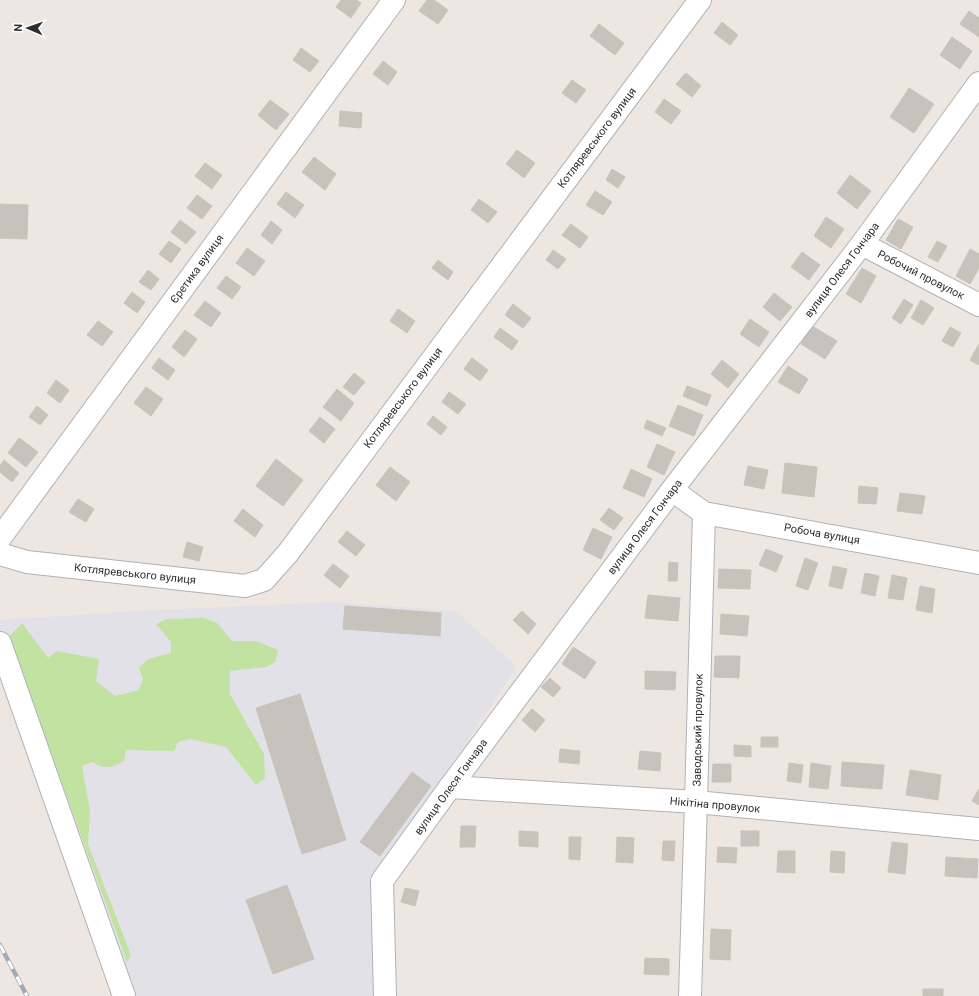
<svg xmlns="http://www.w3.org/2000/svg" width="979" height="996" font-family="Roboto,sans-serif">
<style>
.industrial{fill:#e2e1e8}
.green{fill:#c1e2a1}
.building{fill:#c7c2bc;stroke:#cac2bb}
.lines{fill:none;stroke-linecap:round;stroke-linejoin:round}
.minor-casing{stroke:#aeb2b9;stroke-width:24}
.minor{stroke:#fff;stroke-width:22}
.rail-casing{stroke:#a4a9b7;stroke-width:4.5}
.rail{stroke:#fff;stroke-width:3;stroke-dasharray:9;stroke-linecap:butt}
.labels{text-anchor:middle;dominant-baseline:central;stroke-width:3;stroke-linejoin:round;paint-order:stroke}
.street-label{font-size:11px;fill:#2e2e2e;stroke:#fff}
</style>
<rect width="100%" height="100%" fill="#eee7e1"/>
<!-- industrial -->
<path class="industrial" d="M334 602 456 611 517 667 373 882 374 996H129L0 642V620L135 611Z"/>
<!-- green -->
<path class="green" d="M204 618 217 623 232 641H256L278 650 275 662 266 667 230 671V694L264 754 265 778 256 785 226 747 190 739 178 742 174 751 126 750 124 761C110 768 106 770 92 762L82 766 90 811 88 844 131 955 127 962 9 637 22 623 48 658 57 651 99 659 96 681 115 696 139 690 143 679 139 668 148 659 171 653V642L156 624 167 619Z"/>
<!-- building -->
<g class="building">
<path d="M341 0H356L361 3 351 18 336 7Z"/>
<path d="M427 0H434L448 10 438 24 419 11Z"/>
<path d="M969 11 979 18V37L960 24Z"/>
<path d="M722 22 738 35 730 45 714 33Z"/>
<path d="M599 24 624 43 615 55 590 36Z"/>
<path d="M952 37 972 51 960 69 940 55Z"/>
<path d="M301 48 319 61 310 72 293 60Z"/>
<path d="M383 61 397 72 388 85 373 74Z"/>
<path d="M686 73 701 86 692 97 676 84Z"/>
<path d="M572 80 586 90 576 103 562 93Z"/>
<path d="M909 88 934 104 914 133 890 117Z"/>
<path d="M664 99 681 111 671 124 655 112Z"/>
<path d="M270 100 289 114 276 130 258 115Z"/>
<path d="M340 111 362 113 361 128 339 126Z"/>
<path d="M517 150 535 163 524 178 506 164Z"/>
<path d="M314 157 336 174 325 190 302 172Z"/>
<path d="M205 163 222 175 212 189 195 176Z"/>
<path d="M612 169 625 177 618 188 606 180Z"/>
<path d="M850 175 871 191 857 209 837 193Z"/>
<path d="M595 191 612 202 603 215 586 205Z"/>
<path d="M286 192 304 205 295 218 277 204Z"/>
<path d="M197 195 212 206 202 219 187 208Z"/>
<path d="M479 199 497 212 488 223 471 210Z"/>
<path d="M0 204 28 205 27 239 0 238Z"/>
<path d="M826 217 844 229 831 248 814 236Z"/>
<path d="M898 219 913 227 901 249 886 240Z"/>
<path d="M180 220 196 232 186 244 171 232Z"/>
<path d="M271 221 282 230 272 244 261 235Z"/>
<path d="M571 224 588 237 580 248 562 235Z"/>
<path d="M169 241 181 249 171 263 159 254Z"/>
<path d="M937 241 947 246 938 262 928 257Z"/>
<path d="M247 248 265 261 254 276 236 263Z"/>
<path d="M970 249 979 254V268L970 284 956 276Z"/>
<path d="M553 250 566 259 558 269 546 260Z"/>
<path d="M802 252 820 265 809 280 791 267Z"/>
<path d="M438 260 453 272 448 280 432 268Z"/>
<path d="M862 268 876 276 861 303 846 294Z"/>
<path d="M148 270 159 279 151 290 139 282Z"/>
<path d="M226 276 241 287 232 299 217 288Z"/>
<path d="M132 292 145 302 137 313 124 303Z"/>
<path d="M774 293 792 307 780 321 763 307Z"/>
<path d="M904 299 913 305 901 324 892 318Z"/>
<path d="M921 300 934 308 923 325 911 318Z"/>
<path d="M205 301 221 313 211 327 194 315Z"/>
<path d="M513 304 531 318 523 328 505 315Z"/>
<path d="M398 309 415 321 407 333 390 321Z"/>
<path d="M750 319 769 332 759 347 740 334Z"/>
<path d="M98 321 113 332 102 346 87 335Z"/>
<path d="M812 326 837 341 825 359 801 344Z"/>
<path d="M950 327 961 333 953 347 942 341Z"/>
<path d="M500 328 518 341 512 350 494 337Z"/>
<path d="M185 330 197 339 184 357 172 347Z"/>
<path d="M979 344V365L970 360Z"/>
<path d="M159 358 175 370 168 380 152 368Z"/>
<path d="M472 358 488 370 480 381 464 369Z"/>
<path d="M722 360 739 374 728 388 711 374Z"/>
<path d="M788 366 808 379 799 394 778 382Z"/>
<path d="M354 373 365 382 354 395 343 387Z"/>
<path d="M56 380 69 390 60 403 47 393Z"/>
<path d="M687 386 711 395 707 406 683 396Z"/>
<path d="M146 387 163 399 151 416 134 403Z"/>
<path d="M337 389 354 403 341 421 323 407Z"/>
<path d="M449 392 466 404 458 414 442 402Z"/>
<path d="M678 405 703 415 694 436 669 426Z"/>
<path d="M37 406 48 415 40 425 29 417Z"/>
<path d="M433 416 447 427 441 435 427 424Z"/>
<path d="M320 417 335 429 324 443 309 431Z"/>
<path d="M647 420 666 428 662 436 644 428Z"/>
<path d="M19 438 38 452 26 467 8 453Z"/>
<path d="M657 444 675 452 664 475 647 467Z"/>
<path d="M276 459 303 480 283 506 256 486Z"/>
<path d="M4 460 19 473 12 482 0 472V466Z"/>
<path d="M785 463 817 467 814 497 782 493Z"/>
<path d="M748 466 768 470 764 489 744 485Z"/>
<path d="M390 467 410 482 396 501 376 485Z"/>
<path d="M631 469 652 479 644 497 623 488Z"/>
<path d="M859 486 878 488 876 504 858 503Z"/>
<path d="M900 493 925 496 922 514 897 511Z"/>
<path d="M78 499 94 509 86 522 69 512Z"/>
<path d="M609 508 623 518 614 530 600 520Z"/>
<path d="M243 509 263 525 255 537 234 521Z"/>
<path d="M593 528 612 537 601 559 583 550Z"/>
<path d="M347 531 365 545 356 556 338 542Z"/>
<path d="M187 542 203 547 199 561 183 557Z"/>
<path d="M766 549 783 556 776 572 759 565Z"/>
<path d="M805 558 818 563 808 590 796 586Z"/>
<path d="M669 562 678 563 677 581H668Z"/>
<path d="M333 564 349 576 340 588 324 575Z"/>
<path d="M833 566 847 569 842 589 829 586Z"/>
<path d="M719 569 751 570 750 589 718 588Z"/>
<path d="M865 573 879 576 875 596 861 593Z"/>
<path d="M892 575 907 578 903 600 888 598Z"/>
<path d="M920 586 935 589 932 613 916 610Z"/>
<path d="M648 595 680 598 678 621 645 618Z"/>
<path d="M345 606 441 613 440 636 343 629Z"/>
<path d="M522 611 536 624 528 634 513 620Z"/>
<path d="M721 614 749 616 747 636 720 634Z"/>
<path d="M573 647 596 662 585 679 562 664Z"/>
<path d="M715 656H740L739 678 714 677Z"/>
<path d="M645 671 676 672 675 690 645 689Z"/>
<path d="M550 678 561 688 553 697 541 687Z"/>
<path d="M300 694 346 840 302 854 256 708Z"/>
<path d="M532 709 545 720 535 732 522 720Z"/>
<rect x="761" y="737" width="17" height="10"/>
<path d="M734 745 751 746V757L734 756Z"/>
<path d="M560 749 580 751 579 764 559 762Z"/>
<path d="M640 751 661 753 660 771 638 769Z"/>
<path d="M842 762 884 765 882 789 841 786Z"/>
<path d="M789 763 803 765 801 783 787 781Z"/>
<path d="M811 763 831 766 828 789 809 787Z"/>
<path d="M713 764H731V782H712Z"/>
<path d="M910 770 941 775 938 800 906 795Z"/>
<path d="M412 772 431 786 380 856 360 842Z"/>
<path d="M979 789V805L972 801Z"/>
<path d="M461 826H476L475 847H460Z"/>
<path d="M519 831 538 832V847L519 846Z"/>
<rect x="741" y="831" width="18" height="15"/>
<path d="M569 837H581L580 860 569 859Z"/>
<path d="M617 837 634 838 633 863 616 862Z"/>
<path d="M663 841H675L674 861 662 860Z"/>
<path d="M892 842 908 844 905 874 888 872Z"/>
<path d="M718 847 737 848 736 863 717 862Z"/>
<path d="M778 851H795V873L777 872Z"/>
<path d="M831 851 845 852 844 873 830 872Z"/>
<path d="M946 857 978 859 977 878 945 876Z"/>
<path d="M287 885 314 959 273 974 246 900Z"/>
<path d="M405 888 419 891 415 906 401 902Z"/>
<path d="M711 929 731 930 730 960 710 959Z"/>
<path d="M645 958 669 959V975L644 974Z"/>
<rect x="923" y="989" width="20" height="7"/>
</g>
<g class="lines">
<defs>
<g id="minor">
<path d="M862 244 979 305"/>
<path d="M672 490 704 513 979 563"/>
<path d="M0 538 394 0"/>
<path d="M0 554 27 562 245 586 264 580 288 553 700 0"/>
<path d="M0 643 124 996"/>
<path d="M450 787 696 802 979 829"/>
<path d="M385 996 382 881 450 787 672 490 862 244 979 83"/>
<path d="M690 996 696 802 704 513"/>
</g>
</defs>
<!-- minor casing -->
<use href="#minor" class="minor-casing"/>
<!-- minor -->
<use href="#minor" class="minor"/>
<defs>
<path id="rail" d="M0 945 27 996"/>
</defs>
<!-- rail casing -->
<use href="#rail" class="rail-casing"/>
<!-- rail -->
<use href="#rail" class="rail"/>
</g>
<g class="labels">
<!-- street labels -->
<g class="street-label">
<text transform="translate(597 138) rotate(-53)">Котляревського вулиця</text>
<text transform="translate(197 269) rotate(-54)">Єретика вулиця</text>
<text transform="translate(842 270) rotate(-53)">вулиця Олеся Гончара</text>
<text transform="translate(921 275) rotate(27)">Робочий провулок</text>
<text transform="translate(403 398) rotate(-53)">Котляревського вулиця</text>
<text transform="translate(645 527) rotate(-53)">вулиця Олеся Гончара</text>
<text transform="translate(822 534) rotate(10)">Робоча вулиця</text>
<text transform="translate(135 574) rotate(6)">Котляревського вулиця</text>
<text transform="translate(698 730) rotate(-89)">Заводський провулок</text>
<text transform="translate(451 787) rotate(-54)">вулиця Олеся Гончара</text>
<text transform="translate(715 805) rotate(5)">Нікітіна провулок</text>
</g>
</g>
<!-- north arrow -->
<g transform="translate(28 28) rotate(272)" stroke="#ffffff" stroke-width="3" paint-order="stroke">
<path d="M0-3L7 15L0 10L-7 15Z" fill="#2e2e2e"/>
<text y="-6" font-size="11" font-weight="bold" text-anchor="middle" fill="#2e2e2e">N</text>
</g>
</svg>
